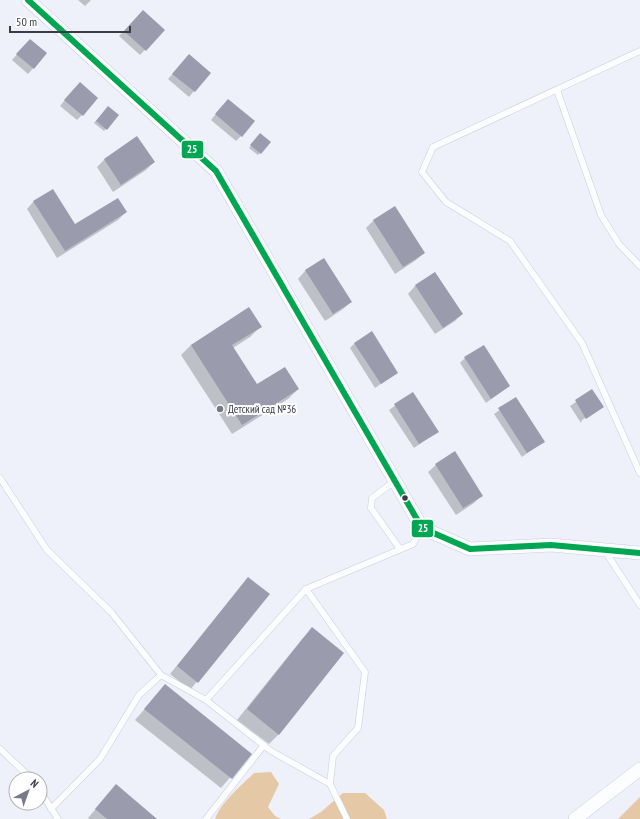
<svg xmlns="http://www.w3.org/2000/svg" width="640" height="819" font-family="'PT Sans Narrow',sans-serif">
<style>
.forest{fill:#e5c8a6}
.shadow{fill:#0003}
.building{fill:#9a9cad}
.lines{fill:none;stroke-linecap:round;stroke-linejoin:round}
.service-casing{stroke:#ccced8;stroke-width:7}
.minor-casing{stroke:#ccced8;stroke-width:14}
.service{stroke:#fcfdfe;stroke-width:6}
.minor{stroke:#fcfdfe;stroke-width:13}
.bus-1-casing{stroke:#fff;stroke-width:9}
.bus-1{stroke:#00a651;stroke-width:6}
.poi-dot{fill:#797a86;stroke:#fff;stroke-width:1.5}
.bus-dot{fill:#3a3b47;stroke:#fff;stroke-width:1.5}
.labels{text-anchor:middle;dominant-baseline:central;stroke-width:4;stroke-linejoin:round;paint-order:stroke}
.poi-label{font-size:11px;fill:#3a3b47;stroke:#fff;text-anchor:start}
.line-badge{stroke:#fff;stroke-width:1.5}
.badge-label{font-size:11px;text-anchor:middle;font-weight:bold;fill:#fff}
</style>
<rect width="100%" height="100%" fill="#eef0fa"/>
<!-- forest -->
<g class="forest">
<path d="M271 772 279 784 268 807 275 816 281 819H215C221 802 241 786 254 773Z"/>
<path d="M343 793H365L384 810 387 819H309L321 812Z"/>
<path d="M640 797V819H618Z"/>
</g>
<!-- shadow -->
<g class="shadow">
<path d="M78 0H91L85 6Z"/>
<path d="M143 11 164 30 140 55 119 36Z"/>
<path d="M25 45 46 54 28 74 12 60Z"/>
<path d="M184 61 209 73 189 97 168 79Z"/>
<path d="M75 88 82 115 77 120 60 106Z"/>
<path d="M223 105 241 136 236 141 211 120Z"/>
<path d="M106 109 118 115 104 131 94 123Z"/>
<path d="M258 137 270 142 258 155 249 148Z"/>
<path d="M137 138 154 162 146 170 113 192 97 167 104 160Z"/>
<path d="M34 201 75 226 126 212 118 220 57 258 27 209Z"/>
<path d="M395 207 424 253 416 260 395 274 366 228 373 221Z"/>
<path d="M324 259 351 302 343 309 325 321 298 279 305 271Z"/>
<path d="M435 273 462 314 455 321 435 334 408 294 415 286Z"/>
<path d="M249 308 260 327 250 337 233 348 257 385 298 389 288 399 232 434 181 355 191 345Z"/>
<path d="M355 343 397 373 375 388 350 348Z"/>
<path d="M465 358 509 386 486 403 460 363Z"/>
<path d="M592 391 602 407 582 420 581 423 570 406Z"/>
<path d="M413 393 437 432 414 448 389 410Z"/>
<path d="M516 398 544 441 522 457 494 414Z"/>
<path d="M436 465 482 495 474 503 456 515 428 472Z"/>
<path d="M248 578 268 594 190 690 170 674Z"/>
<path d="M312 629 279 734 269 744 237 720 302 639Z"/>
<path d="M165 686 250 754 221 788 135 720Z"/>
<path d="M109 793 156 819H90L88 818Z"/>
</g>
<!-- building -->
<g class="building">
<path d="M143 10 165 30 146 51 124 31Z"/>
<path d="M30 39 47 53 34 69 16 54Z"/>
<path d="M189 54 211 73 195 92 172 74Z"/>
<path d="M80 82 98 98 83 116 64 100Z"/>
<path d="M228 99 255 121 242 137 215 114Z"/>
<path d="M108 106 119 115 107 130 96 121Z"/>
<path d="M260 133 271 142 261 154 250 145Z"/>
<path d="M137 136 155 162 121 185 104 159Z"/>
<path d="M53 189 75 224 118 198 127 212 65 251 33 201Z"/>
<path d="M395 206 425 253 403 267 373 220Z"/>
<path d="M324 258 352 302 333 314 305 270Z"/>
<path d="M435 272 463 314 443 328 415 285Z"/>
<path d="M249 307 262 327 232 345 257 384 285 367 299 389 242 425 191 345Z"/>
<path d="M372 331 398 373 381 384 354 343Z"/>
<path d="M484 345 510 386 491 399 464 357Z"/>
<path d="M592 389 604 407 586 419 575 400Z"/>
<path d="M413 392 439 432 419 444 394 404Z"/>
<path d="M516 397 545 442 527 453 498 408Z"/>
<path d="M455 451 483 496 463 508 435 464Z"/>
<path d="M248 577 270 594 198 683 177 666Z"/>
<path d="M312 627 344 653 279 735 247 709Z"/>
<path d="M165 684 252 754 232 779 144 709Z"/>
<path d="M116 784 157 819H107L95 809Z"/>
</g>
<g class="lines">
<defs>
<g id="service">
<path d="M640 51 433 147 422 172 446 202 510 241 582 343 640 473"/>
<path d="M557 90 601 215 619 244 640 266"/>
<path d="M0 478 47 550 111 612 161 675"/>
<path d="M395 481 372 498 371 508 400 549"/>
<path d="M605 551 640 605"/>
<path d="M206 700 271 751 330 784"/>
<path d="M0 749 32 779"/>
<path d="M40 791 58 819"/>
<path d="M51 809 100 759 139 695 161 675 206 700 306 589"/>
<path d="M206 819 264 745"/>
<path d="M347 819 330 784 333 756 358 728 365 672 306 589 413 544 422 528"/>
</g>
<g id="minor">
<path d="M28 0 216 171 422 528 470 549 551 545 640 553"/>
<path d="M575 819 640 769"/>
</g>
</defs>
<!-- service casing -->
<use href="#service" class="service-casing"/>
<!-- minor casing -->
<use href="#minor" class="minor-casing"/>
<!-- service -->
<use href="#service" class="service"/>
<!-- minor -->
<use href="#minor" class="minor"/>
<defs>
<path id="bus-1" d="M28 0 216 171 422 528 470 549 551 545 640 553"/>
</defs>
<!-- bus-1 casing -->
<use href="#bus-1" class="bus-1-casing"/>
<!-- bus-1 -->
<use href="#bus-1" class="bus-1"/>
</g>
<!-- markers -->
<circle class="poi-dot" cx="220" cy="409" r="4"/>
<circle class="bus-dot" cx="405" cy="498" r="3.5"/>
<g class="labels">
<!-- poi labels -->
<g class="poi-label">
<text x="228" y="409">Детский сад №36</text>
</g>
</g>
<g class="line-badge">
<rect x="181" y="140" width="23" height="19" rx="4" fill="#00a651"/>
<rect x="411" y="519" width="23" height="19" rx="4" fill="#00a651"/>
</g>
<g class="badge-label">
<text x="192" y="153">25</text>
<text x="423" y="532">25</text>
</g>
<!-- north arrow -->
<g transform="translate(28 791) rotate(41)"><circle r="19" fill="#ffffff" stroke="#b0b1b5"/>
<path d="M0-3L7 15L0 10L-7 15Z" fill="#797a86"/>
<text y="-6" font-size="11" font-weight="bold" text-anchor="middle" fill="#3a3b47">N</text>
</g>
<!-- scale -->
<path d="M10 26v6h120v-6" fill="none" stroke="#3a3b47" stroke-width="2"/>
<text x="16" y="26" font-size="12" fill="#3a3b47" stroke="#ffffff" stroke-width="3" paint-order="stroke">50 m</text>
</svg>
